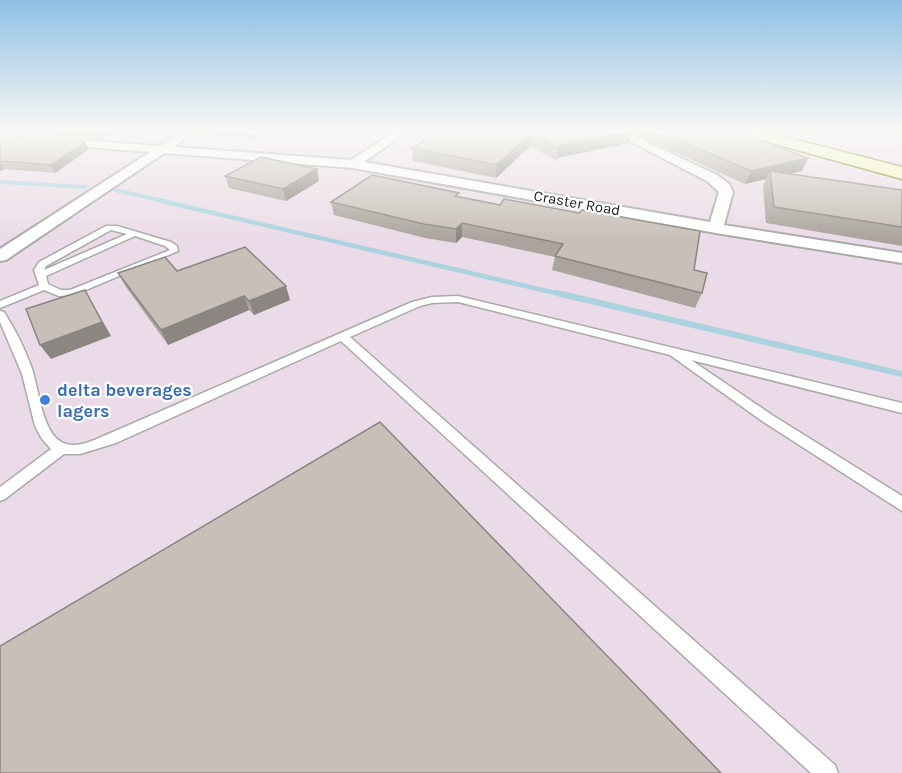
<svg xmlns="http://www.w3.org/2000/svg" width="902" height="773" font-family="Karla,sans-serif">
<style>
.industrial{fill:#ebdbe8}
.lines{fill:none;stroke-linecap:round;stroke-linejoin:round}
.stream-far2{stroke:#aad3df;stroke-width:4}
.stream-far1{stroke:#aad3df;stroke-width:4.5}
.stream{stroke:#aad3df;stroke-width:6}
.lane-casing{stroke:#a9a9a9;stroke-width:3}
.street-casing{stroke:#a9a9a9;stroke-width:4}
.secondary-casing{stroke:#707d05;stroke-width:3}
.lane{fill:#fff;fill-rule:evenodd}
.street{fill:#fff;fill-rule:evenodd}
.secondary{fill:#f7fabf;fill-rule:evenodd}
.wall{fill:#aba49e}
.shaded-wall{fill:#8b8681}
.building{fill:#c7bfb8;stroke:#8b8681;stroke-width:1.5}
.shop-dot{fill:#3f7fe0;stroke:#fff;stroke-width:2}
.labels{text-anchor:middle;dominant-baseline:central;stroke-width:4.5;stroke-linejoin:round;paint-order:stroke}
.far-street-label{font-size:15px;fill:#222;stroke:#fff}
.shop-label{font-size:18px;font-weight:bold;fill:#366cbe;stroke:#fff;text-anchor:start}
</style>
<rect width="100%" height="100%" fill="#f2efe9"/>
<!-- industrial -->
<rect class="industrial" x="0" y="131" width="902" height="642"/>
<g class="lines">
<!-- stream-far2 -->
<g class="stream-far2">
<path d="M0 182 85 187"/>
<path d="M115 190 168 202"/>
</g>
<!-- stream-far1 -->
<path class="stream-far1" d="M162 201 564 295"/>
<!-- stream -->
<path class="stream" d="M557 293 902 374"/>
<defs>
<g id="lane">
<path d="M106 226H117L171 242 177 246 178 251 74 295 59 296 44 290 0 308V301L39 285 34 270 39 262ZM111 230 127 234 44 270 46 266ZM135 236 165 246 170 250 70 290H61L48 284 46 276Z"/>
<path d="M458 296 902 403V413L691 360 772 415 902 496V511L762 421 670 355 458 302 432 303 420 306 350 337 835 765 838 773H811L341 341 116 443 80 454H64L5 499 0 501V487L51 449 42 439 35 426 22 374 0 322V311L4 312C15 329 24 347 31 366 39 386 41 437 66 444 79 448 94 440 106 435L412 302 432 297Z"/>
</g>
<path id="street" d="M183 131H195L174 147 351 160 396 131H408L364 162 710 222 719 192 707 181 610 131H623L717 175 729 184 733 192 724 225 902 253V263L716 233 353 168 164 153 6 260 0 261V249L150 152 0 140V134L160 146Z"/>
<path id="secondary" d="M737 131H762L902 167V179L739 134Z"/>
</defs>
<!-- lane casing -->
<use href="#lane" class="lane-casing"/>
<!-- street casing -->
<use href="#street" class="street-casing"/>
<!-- secondary casing -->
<use href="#secondary" class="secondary-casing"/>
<!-- lane -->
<use href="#lane" class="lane"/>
<!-- street -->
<use href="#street" class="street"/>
<!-- secondary -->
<use href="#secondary" class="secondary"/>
</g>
<!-- wall -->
<g class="wall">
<path d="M0 131H112L111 134 103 139 0 132Z"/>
<path d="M160 131H180L177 132Z"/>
<path d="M194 131H268L257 139 195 134Z"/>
<path d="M432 131H735L802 171 788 174 902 190V246L766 223 763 187 766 179 745 184 632 133 629 143 557 158V161L530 146 496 178 413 161 412 148 431 136Z"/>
<path d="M0 135 85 142 89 149 55 173 4 169 0 171Z"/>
<path d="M317 169 319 181 286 201 229 188 225 176Z"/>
<path d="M459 197 694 270 702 293 695 308 552 270 555 257 462 237 456 243 425 238 334 215 331 202Z"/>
<path d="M177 271 290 300 254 315 249 310 168 345 126 287 118 273Z"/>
</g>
<!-- shaded-wall -->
<g class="shaded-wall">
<path d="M99 131H112L111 134 103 139Z"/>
<path d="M255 131H268L257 139Z"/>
<path d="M632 131 629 143 557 158 558 149 557 146Z"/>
<path d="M531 133 530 146 496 178 497 165Z"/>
<path d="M85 142 89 149 55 173 51 165Z"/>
<path d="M808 158 802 171 771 178 770 171 766 179 745 184 751 171Z"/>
<path d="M0 163 4 169 0 171Z"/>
<path d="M317 169 319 181 286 201 283 189Z"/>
<path d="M462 223V237L456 243V229Z"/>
<path d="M286 286 290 300 254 315 249 301Z"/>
<path d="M85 290 111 336 51 359 40 345Z"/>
<path d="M244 296 249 310 168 345 161 330Z"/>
</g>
<!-- building -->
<g class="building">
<path d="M432 131H632L557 146 558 149 531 133 497 165 412 148 431 136Z"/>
<path d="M657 131H735L808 158 751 171Z"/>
<path d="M0 135 85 142 51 165 0 161Z"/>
<path d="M261 157 317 169 283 189 225 176Z"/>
<path d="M770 171 902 190V227L774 207Z"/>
<path d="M372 175 459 193 455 196 500 205 504 199 579 213 581 210 700 231 694 270 707 273 702 293 555 256 563 244 462 223 456 229 424 224 331 202Z"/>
<path d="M245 247 286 286 249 301 244 296 161 330 118 273 165 257 177 271Z"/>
<path d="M85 290 102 322 40 345 26 309Z"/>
<path d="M380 422 721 773H0V646Z"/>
</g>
<!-- sky -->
<linearGradient id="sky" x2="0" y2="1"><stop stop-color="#8fc0e4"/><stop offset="0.55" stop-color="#f9f8f5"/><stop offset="1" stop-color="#f9f8f5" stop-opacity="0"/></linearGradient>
<rect width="902" height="239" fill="url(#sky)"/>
<!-- markers -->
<circle class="shop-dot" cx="45" cy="400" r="6"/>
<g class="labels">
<!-- far-street labels -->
<g class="far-street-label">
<text transform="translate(577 203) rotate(10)">Craster Road</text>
</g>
<!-- shop labels -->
<g class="shop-label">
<text x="57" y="390">delta beverages<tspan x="57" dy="21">lagers</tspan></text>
</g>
</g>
</svg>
